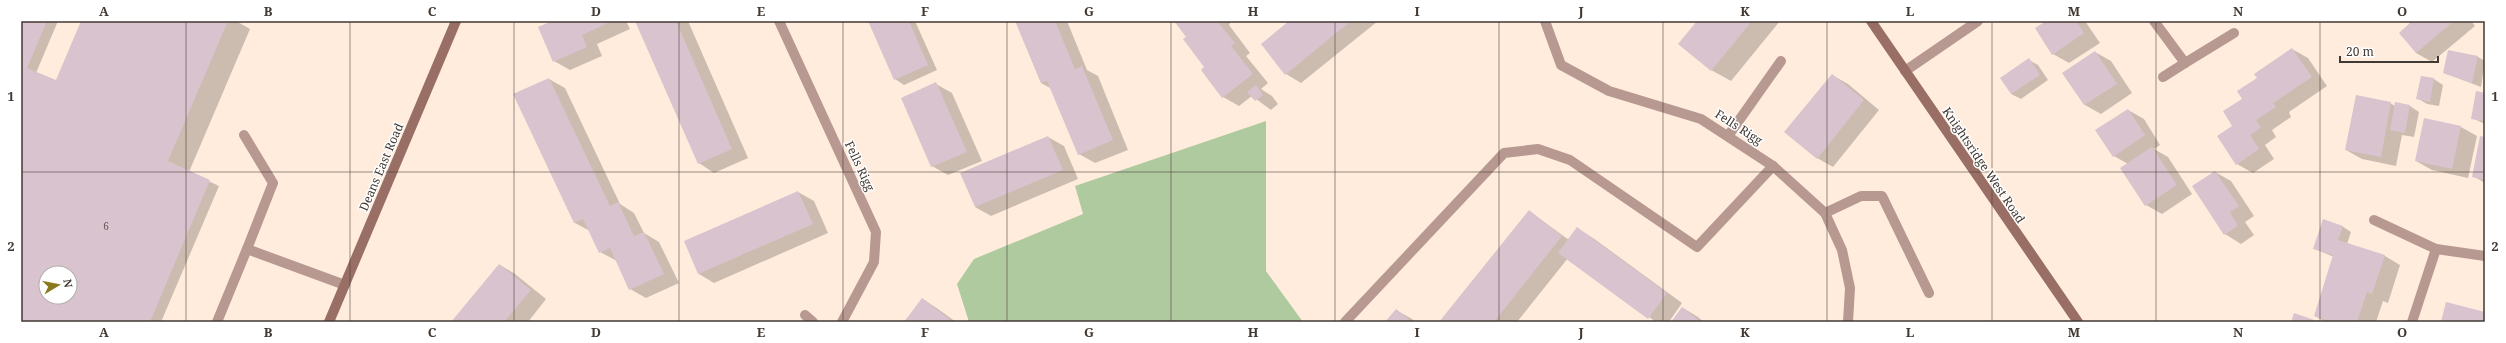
<svg xmlns="http://www.w3.org/2000/svg" width="2506" height="343" font-family="'Noto Serif',serif">
<style>
.green{fill:#b0ca9f}
.shadow{fill:#0003;fill-rule:evenodd}
.building{fill:#d9c3ce;fill-rule:evenodd}
.lines{fill:none;stroke-linecap:round;stroke-linejoin:round}
.lane{stroke:#b79991;stroke-width:10}
.street{stroke:#b79991;stroke-width:10}
.secondary{stroke:#996f65;stroke-width:10}
.grid{fill:none;stroke:#413933;stroke-width:1;stroke-opacity:0.55}
.labels{text-anchor:middle;dominant-baseline:central;stroke-width:3;stroke-linejoin:round;paint-order:stroke}
.number-label{font-size:10px;fill:#675c5a}
.street-label{font-size:12px;fill:#413933;stroke:#fff}
.neatline{fill:none;stroke:#413933;stroke-width:1.5}
.grid-label{font-size:13px;text-anchor:middle;font-weight:bold;fill:#413933}
</style>
<rect width="100%" height="100%" fill="#ffecdd"/>
<!-- green -->
<path class="green" d="M1266 121V271L1303 322H969L957 284 974 259 1083 214 1075 186Z"/>
<!-- shadow -->
<g class="shadow">
<path d="M21 21H58L36 73 57 82 82 21H236L250 29 189 172 219 186 161 322H21ZM46 273H70V297H46Z"/>
<path d="M554 21H626L630 29 597 44 602 56 570 70 554 61Z"/>
<path d="M636 21H688L748 158 714 173 699 163Z"/>
<path d="M869 21H915L937 70 904 85 895 79Z"/>
<path d="M1016 21H1067L1087 70 1098 76 1128 150 1095 163 1079 154 1052 89 1041 83Z"/>
<path d="M1175 21H1231L1229 25 1250 53 1246 56 1268 83 1261 89 1272 96 1278 104 1271 110 1252 96 1239 106 1223 97 1188 37Z"/>
<path d="M1290 21H1378L1301 83 1286 74Z"/>
<path d="M1699 21H1780L1731 81 1711 70Z"/>
<path d="M2047 21H2085L2100 43 2069 63 2053 54Z"/>
<path d="M2409 21H2471L2475 26 2432 62 2416 53Z"/>
<path d="M2292 49 2308 58 2327 86 2289 112 2291 117 2272 130 2276 137 2265 145 2274 159 2253 173 2237 164 2218 136 2234 126 2243 99 2258 78Z"/>
<path d="M2095 52 2111 61 2132 93 2101 114 2085 105 2064 73Z"/>
<path d="M2478 57 2485 61 2481 87 2444 73Z"/>
<path d="M2029 60 2038 65 2048 80 2021 99 2011 94Z"/>
<path d="M1832 75 1848 84 1879 110 1833 167 1817 158Z"/>
<path d="M2421 77 2434 79 2443 85 2439 106 2427 104 2417 98Z"/>
<path d="M549 79 565 88 620 204 634 213 644 233 659 242 679 283 646 298 630 289 617 261 600 252 590 231 575 223 515 95Z"/>
<path d="M936 84 952 93 982 161 948 175 932 166Z"/>
<path d="M2485 94V124L2472 118Z"/>
<path d="M2390 103 2395 106 2396 104 2410 106 2419 112 2414 137 2402 135 2396 166 2362 159 2346 150Z"/>
<path d="M2128 110 2144 119 2160 145 2154 149 2168 157 2192 194 2162 214 2146 205 2128 164 2114 156Z"/>
<path d="M2461 127 2477 136 2468 178 2432 170 2416 161Z"/>
<path d="M1048 137 1064 146 1078 179 991 216 975 207Z"/>
<path d="M2485 138V183L2473 176Z"/>
<path d="M2215 172 2231 181 2254 216 2245 222 2254 235 2241 244 2225 234 2193 186Z"/>
<path d="M798 192 814 201 828 233 714 283 699 274 685 242Z"/>
<path d="M1529 211 1569 240 1578 229 1593 238 1682 303 1669 322H1656L1568 258 1517 322H1440Z"/>
<path d="M2342 226 2351 232 2347 244 2385 256 2400 265 2388 303 2383 301 2376 322H2326L2315 316 2334 257 2315 249Z"/>
<path d="M500 265 515 274 546 299 528 322H452Z"/>
<path d="M923 299 938 309 956 322H905Z"/>
<path d="M1683 308 1698 317 1704 322H1672Z"/>
<path d="M1396 310 1412 319 1415 322H1386Z"/>
</g>
<!-- building -->
<g class="building">
<path d="M21 21H47L27 68 56 80 81 21H228L168 161 210 180 150 322H21ZM46 273H70V297H46Z"/>
<path d="M552 21H612L582 35 587 47 553 62 538 27Z"/>
<path d="M635 21H676L732 149 698 164Z"/>
<path d="M868 21H909L928 65 894 80Z"/>
<path d="M1015 21H1055L1075 69 1082 66 1113 140 1078 155 1047 81 1041 83Z"/>
<path d="M1174 21H1217L1235 43 1231 46 1253 74 1222 98 1201 70 1204 67 1183 39 1186 37Z"/>
<path d="M1289 21H1351L1285 75 1261 44Z"/>
<path d="M1697 21H1752L1711 71 1678 44Z"/>
<path d="M2046 21H2076L2084 33 2052 55 2035 28Z"/>
<path d="M2408 21H2454L2416 53 2399 33 2410 23Z"/>
<path d="M2292 48 2312 77 2273 103 2276 107 2256 120 2261 128 2250 135 2259 149 2236 165 2217 136 2232 126 2223 111 2242 99 2237 91 2257 78 2254 74Z"/>
<path d="M2448 50 2478 56 2472 83 2443 73Z"/>
<path d="M2095 51 2117 84 2084 105 2062 73Z"/>
<path d="M2029 58 2040 75 2011 94 2000 78Z"/>
<path d="M1832 74 1864 100 1817 159 1784 132Z"/>
<path d="M2421 76 2434 78 2430 102 2416 99Z"/>
<path d="M549 78 610 206 618 202 634 236 644 232 664 274 629 290 610 248 599 253 583 219 574 223 513 94Z"/>
<path d="M936 82 967 152 931 167 901 98Z"/>
<path d="M1256 85 1263 95 1255 101 1247 92Z"/>
<path d="M2476 91 2485 93V121L2471 119Z"/>
<path d="M2356 95 2391 102 2381 157 2345 150Z"/>
<path d="M2395 102 2410 105 2405 133 2390 130Z"/>
<path d="M2128 109 2145 135 2113 157 2095 130Z"/>
<path d="M2424 118 2461 126 2452 169 2415 161Z"/>
<path d="M1048 136 1063 170 975 207 960 173Z"/>
<path d="M2480 136 2485 137V180L2472 177Z"/>
<path d="M2152 147 2177 185 2145 206 2120 168Z"/>
<path d="M2215 171 2239 206 2230 212 2238 226 2224 235 2192 186Z"/>
<path d="M798 191 813 224 698 274 684 241Z"/>
<path d="M1529 210 1562 236 1494 322H1439Z"/>
<path d="M2323 219 2343 226 2338 240 2385 255 2372 294 2367 292 2357 322H2332L2314 316 2333 255 2313 249Z"/>
<path d="M1577 227 1667 293 1648 319 1558 253Z"/>
<path d="M499 264 531 290 504 322H451Z"/>
<path d="M922 298 953 322H904Z"/>
<path d="M2446 302 2485 312V322H2441Z"/>
<path d="M1682 307 1701 322H1671Z"/>
<path d="M1396 309 1412 322H1385Z"/>
<path d="M2294 313 2320 322H2291Z"/>
</g>
<g class="lines">
<!-- lane -->
<g class="lane">
<path d="M244 135 273 183 247 249 345 285"/>
<path d="M1825 213 1861 196H1882L1929 293"/>
<path d="M217 322 247 249"/>
<path d="M1345 322 1504 153 1538 149 1570 160 1697 247 1773 166"/>
</g>
<!-- street -->
<g class="street">
<path d="M779 21 876 232 874 262 842 322"/>
<path d="M1545 21 1561 65 1609 91 1701 119 1773 166 1825 213 1842 250 1850 288 1848 322"/>
<path d="M2154 21 2185 63 2234 33"/>
<path d="M1905 71 1978 21"/>
<path d="M2163 77 2185 63"/>
<path d="M1728 136 1781 61"/>
<path d="M2374 220 2436 249 2485 256"/>
<path d="M805 315 813 322"/>
<path d="M2412 322 2436 249"/>
</g>
<!-- secondary -->
<g class="secondary">
<path d="M1871 21 2078 322"/>
<path d="M329 322 456 21"/>
</g>
</g>
<!-- grid -->
<path class="grid" d="M186 21V322M350 21V322M514 21V322M679 21V322M843 21V322M1007 21V322M1171 21V322M1335 21V322M1499 21V322M1663 21V322M1827 21V322M1992 21V322M2156 21V322M2320 21V322M21 172H2485"/>
<g class="labels">
<!-- number labels -->
<g class="number-label">
<text x="106" y="226">6</text>
</g>
<!-- street labels -->
<g class="street-label">
<text transform="translate(1739 127) rotate(33)">Fells Rigg</text>
<text transform="translate(1984 165) rotate(56)">Knightsridge West Road</text>
<text transform="translate(860 166) rotate(65)">Fells Rigg</text>
<text transform="translate(381 167) rotate(-67)">Deans East Road</text>
</g>
</g>
<!-- border -->
<rect width="2506" height="343" fill="none" stroke="#ffffff" stroke-width="44"/>
<!-- north arrow -->
<g transform="translate(58 285) rotate(80)"><circle r="19" fill="#ffffff" stroke="#b3b0ad"/>
<path d="M0-3L7 15L0 10L-7 15Z" fill="#8a7a1f"/>
<text y="-6" font-size="11" font-weight="bold" text-anchor="middle" fill="#413933">N</text>
</g>
<!-- scale -->
<path d="M2340 56v6h98v-6" fill="none" stroke="#413933" stroke-width="2"/>
<text x="2346" y="56" font-size="12" fill="#413933" stroke="#ffffff" stroke-width="3" paint-order="stroke">20 m</text>
<rect x="22" y="22" width="2462" height="299" class="neatline"/>
<g class="grid-label">
<text x="104" y="16">A</text>
<text x="268" y="16">B</text>
<text x="432" y="16">C</text>
<text x="596" y="16">D</text>
<text x="761" y="16">E</text>
<text x="925" y="16">F</text>
<text x="1089" y="16">G</text>
<text x="1253" y="16">H</text>
<text x="1417" y="16">I</text>
<text x="1581" y="16">J</text>
<text x="1745" y="16">K</text>
<text x="1910" y="16">L</text>
<text x="2074" y="16">M</text>
<text x="2238" y="16">N</text>
<text x="2402" y="16">O</text>
<text x="11" y="101">1</text>
<text x="2495" y="101">1</text>
<text x="11" y="251">2</text>
<text x="2495" y="251">2</text>
<text x="104" y="337">A</text>
<text x="268" y="337">B</text>
<text x="432" y="337">C</text>
<text x="596" y="337">D</text>
<text x="761" y="337">E</text>
<text x="925" y="337">F</text>
<text x="1089" y="337">G</text>
<text x="1253" y="337">H</text>
<text x="1417" y="337">I</text>
<text x="1581" y="337">J</text>
<text x="1745" y="337">K</text>
<text x="1910" y="337">L</text>
<text x="2074" y="337">M</text>
<text x="2238" y="337">N</text>
<text x="2402" y="337">O</text>
</g>
</svg>
